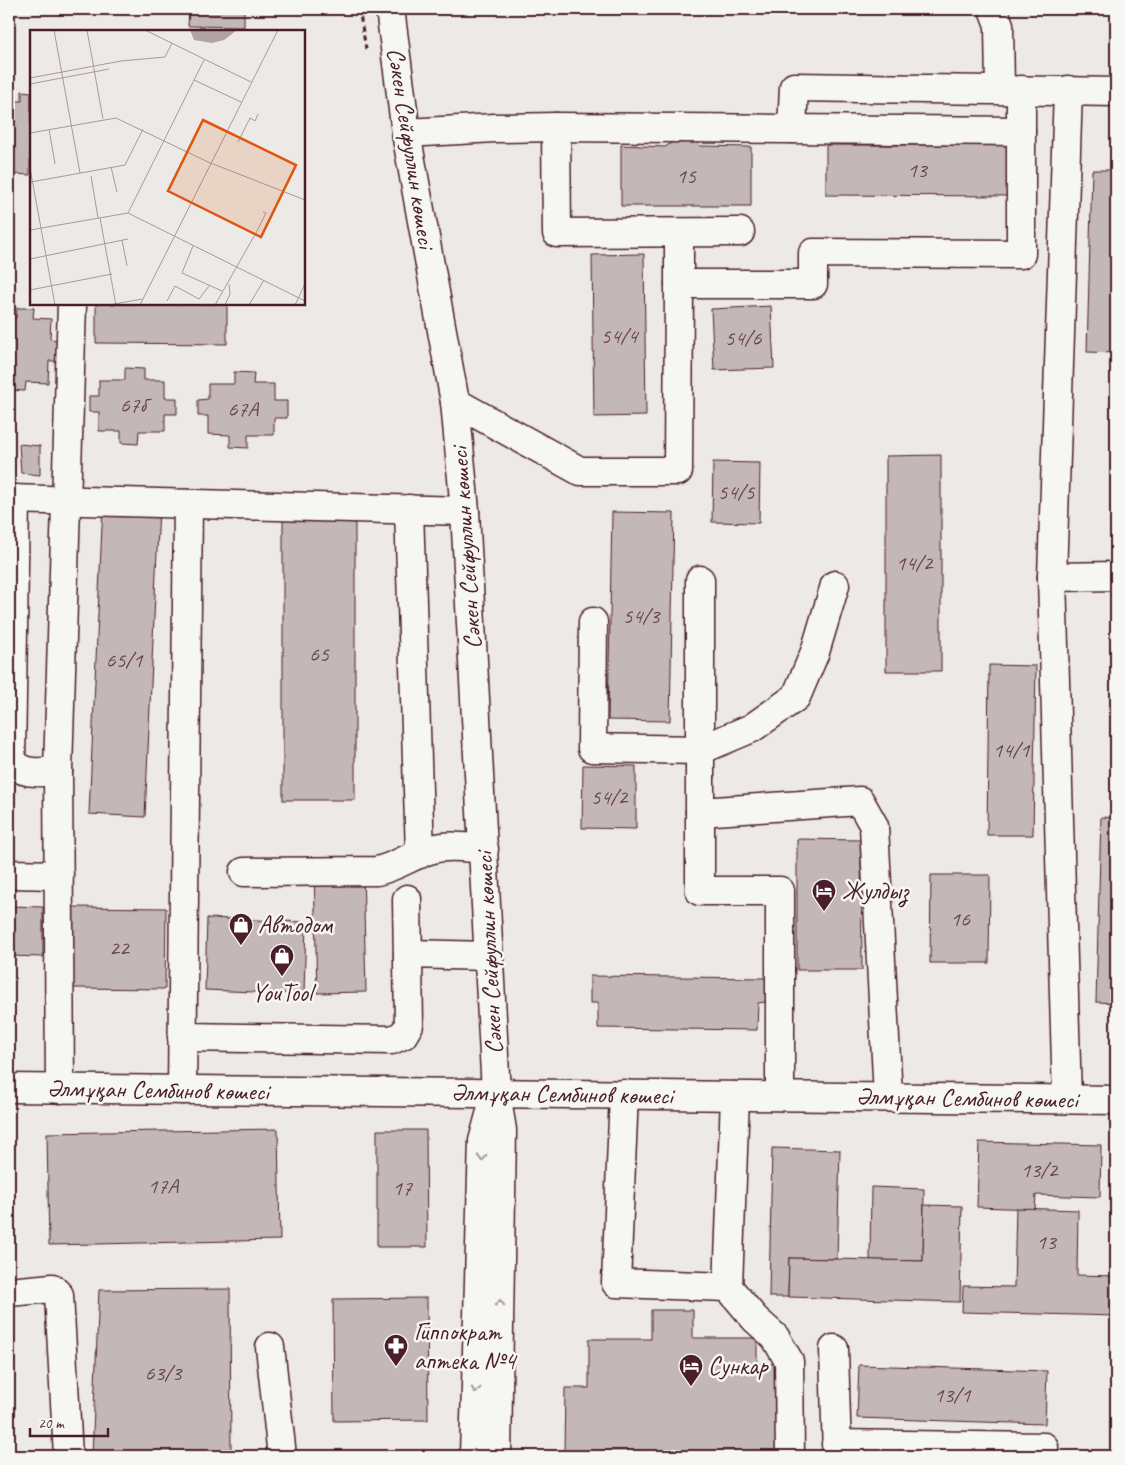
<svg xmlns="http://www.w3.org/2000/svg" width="1125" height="1465" font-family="Caveat,sans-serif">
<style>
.building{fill:#c4b7b7;stroke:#4a1f2b}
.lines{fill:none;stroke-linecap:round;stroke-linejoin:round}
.minor-casing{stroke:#4a1f2b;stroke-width:31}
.path{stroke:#4a1f2b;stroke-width:3;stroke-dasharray:5 4;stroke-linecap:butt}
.minor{stroke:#f6f6f2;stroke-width:28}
.oneway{stroke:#a99598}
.labels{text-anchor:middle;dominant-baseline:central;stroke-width:5;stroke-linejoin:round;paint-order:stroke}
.number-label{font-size:22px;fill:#68454e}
.street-label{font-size:25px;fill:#4a1f2b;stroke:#f6f6f2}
.poi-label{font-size:25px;fill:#4a1f2b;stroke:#f6f6f2;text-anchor:start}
.inset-road{fill:none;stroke:#ab989b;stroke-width:1}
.view{fill:#e0560e;fill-opacity:0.15;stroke:#e0560e;stroke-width:2.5}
.inset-edge{fill:none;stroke:#4a1f2b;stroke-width:2.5}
</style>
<rect width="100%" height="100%" fill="#ece9e6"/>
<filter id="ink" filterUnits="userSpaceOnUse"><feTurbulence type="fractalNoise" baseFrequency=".02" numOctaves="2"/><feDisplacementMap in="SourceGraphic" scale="10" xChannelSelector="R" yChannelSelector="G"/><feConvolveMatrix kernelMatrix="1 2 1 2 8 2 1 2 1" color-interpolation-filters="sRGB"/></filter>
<g filter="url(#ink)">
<!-- building -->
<g class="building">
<path d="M189 9H244V27L188 26Z"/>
<path d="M22 91 31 92 30 175 13 174V165L9 164V101H22Z"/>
<path d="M692 137 700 146 751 147V206H621V145L665 147 679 138Z"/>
<path d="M826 145H1009V196L826 195Z"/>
<path d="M1092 170H1116V353L1087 352Z"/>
<path d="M644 254 646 416 594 417 592 255Z"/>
<path d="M96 304H227V344L96 343Z"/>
<path d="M771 306 774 368 714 370 711 309Z"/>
<path d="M17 308H34L33 318 51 319 50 339 59 340 58 361H49L48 383 26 382 25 391 9 390V317L16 318Z"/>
<path d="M125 368 144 369V380H165V398H177V414H165V431H139L138 444 121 443V431H99V412H89V396H99V380H125Z"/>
<path d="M234 372 254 373 253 384H274V401H287V418H274V435H248V448L230 447V435L208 434V416H198V400L208 399V384H234Z"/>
<path d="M19 444 40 446V475L21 473Z"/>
<path d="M941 455V671H886V456Z"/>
<path d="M713 462 760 463 759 523 712 522Z"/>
<path d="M103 504 159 507 145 817 89 814Z"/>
<rect x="283" y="508" width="72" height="292"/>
<path d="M612 512 674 513 670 721 608 720Z"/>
<path d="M989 665 1036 666 1033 835H987Z"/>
<path d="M583 765 636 766V829L582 828Z"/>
<path d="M1101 817 1116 818V1003L1096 1002Z"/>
<path d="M797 839 861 840 862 970H797Z"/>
<path d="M363 868 366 992 317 993 314 869Z"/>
<path d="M931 875H990L989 963H930Z"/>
<path d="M9 906 43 907V957L9 956Z"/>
<path d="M73 907 166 908 165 989 72 988Z"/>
<path d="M207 918 306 922 304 994 205 990Z"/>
<path d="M590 976 766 978V1002L758 1003 757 1030 598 1028V1003H590Z"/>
<path d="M278 1129 280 1240 49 1245 47 1133Z"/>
<path d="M377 1130H426L427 1247H377Z"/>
<path d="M979 1142 1101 1145 1100 1197 1036 1195 1035 1209 977 1207Z"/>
<path d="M772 1148 840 1150 837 1259 789 1258 788 1297H769Z"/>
<path d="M871 1187 924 1189 923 1261 870 1260Z"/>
<path d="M924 1205 962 1206 960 1302 788 1297 789 1258 923 1261Z"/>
<path d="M1016 1208 1078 1210 1077 1275 1116 1276V1316L962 1312 963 1286 1014 1287Z"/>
<path d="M230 1289 231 1456H92L99 1290Z"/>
<path d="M427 1298 428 1420 334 1421 333 1299Z"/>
<path d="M651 1310H693V1338H757V1364H782V1456H564L565 1388H589V1339H651Z"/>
<path d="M859 1365 1047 1371 1045 1424 857 1418Z"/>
</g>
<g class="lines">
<defs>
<g id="minor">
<path d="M390 9 406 133 455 402 465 511 496 1093 502 1130 497 1456"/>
<path d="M993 9 999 25 1000 89"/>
<path d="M1068 90 1052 577 1116 576"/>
<path d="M556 127 557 233 740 232"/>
<path d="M792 129 794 87 1116 92"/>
<path d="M406 133 495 128 556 127 1021 131"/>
<path d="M679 233V284"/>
<path d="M455 402 580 471H678L679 284H813V253L1021 254V90"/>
<path d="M9 499 465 511"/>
<path d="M15 499 11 761C23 776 40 772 58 771"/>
<path d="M409 509 420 854"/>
<path d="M1052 577 1067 1099"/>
<path d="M700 580V891H780V1096"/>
<path d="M593 622 592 748 700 750 752 728 796 697 815 652 835 585"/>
<path d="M700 812 860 801 874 826 888 1097"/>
<path d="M244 872 377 871C399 866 413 854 433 849 449 844 468 848 484 849"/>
<path d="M9 874 59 875"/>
<path d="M408 954 489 956"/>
<path d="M182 1037 392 1040 403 1035 409 1025 407 899"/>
<path d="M9 1088 1116 1100"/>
<path d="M60 1089 58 771 72 304"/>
<path d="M182 1090 188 504"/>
<path d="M624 1094 616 1283 728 1287 735 1096"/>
<path d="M728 1287 755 1319 775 1337 789 1361 790 1456"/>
<path d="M9 1292 52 1288 59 1295 68 1456"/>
<path d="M270 1347 282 1456"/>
<path d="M834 1349 837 1456"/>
<path d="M836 1444 1044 1447"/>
<path d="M474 1456 483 1141 493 1104"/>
</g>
</defs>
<!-- minor casing -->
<use href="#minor" class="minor-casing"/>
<!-- path -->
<path class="path" d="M359 9 366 49"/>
<!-- minor -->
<use href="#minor" class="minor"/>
</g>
<!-- one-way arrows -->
<defs><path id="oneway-chevron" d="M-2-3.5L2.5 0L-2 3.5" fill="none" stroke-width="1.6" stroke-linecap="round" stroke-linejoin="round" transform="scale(1.25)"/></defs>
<g class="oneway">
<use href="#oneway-chevron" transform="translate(482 1158) rotate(92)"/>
<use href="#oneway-chevron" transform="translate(500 1303) rotate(-89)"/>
<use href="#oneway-chevron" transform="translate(476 1390) rotate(92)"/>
</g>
</g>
<!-- icons -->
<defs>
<symbol id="hotel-pin" viewBox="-11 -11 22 30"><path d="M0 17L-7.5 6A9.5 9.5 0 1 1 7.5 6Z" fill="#4a1f2b" stroke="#f6f6f2"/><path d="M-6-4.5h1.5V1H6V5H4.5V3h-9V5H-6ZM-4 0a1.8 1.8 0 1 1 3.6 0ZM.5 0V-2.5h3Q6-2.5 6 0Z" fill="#fff"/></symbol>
<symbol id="shop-pin" viewBox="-11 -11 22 30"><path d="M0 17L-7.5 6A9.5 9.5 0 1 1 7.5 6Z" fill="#4a1f2b" stroke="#f6f6f2"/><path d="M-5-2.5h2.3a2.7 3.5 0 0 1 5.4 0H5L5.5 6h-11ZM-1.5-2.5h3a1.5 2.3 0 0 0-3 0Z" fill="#fff"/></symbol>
<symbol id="pharmacy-pin" viewBox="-11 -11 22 30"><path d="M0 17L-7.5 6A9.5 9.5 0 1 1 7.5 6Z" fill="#4a1f2b" stroke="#f6f6f2"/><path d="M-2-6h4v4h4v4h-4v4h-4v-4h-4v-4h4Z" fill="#fff"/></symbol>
</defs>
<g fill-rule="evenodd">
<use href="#hotel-pin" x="810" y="877" width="28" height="38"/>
<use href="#shop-pin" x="227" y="911" width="28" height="38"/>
<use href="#shop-pin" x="268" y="942" width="28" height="38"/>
<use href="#pharmacy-pin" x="382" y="1332" width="28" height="38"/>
<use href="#hotel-pin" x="677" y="1352" width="28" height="38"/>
</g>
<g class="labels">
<!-- number labels -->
<g class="number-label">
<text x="917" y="170">13</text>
<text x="686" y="176">15</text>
<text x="619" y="336">54/4</text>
<text x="743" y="338">54/6</text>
<text x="133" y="405">67б</text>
<text x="243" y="409">67А</text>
<text x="736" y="492">54/5</text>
<text x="914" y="563">14/2</text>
<text x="641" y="616">54/3</text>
<text x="319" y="654">65</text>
<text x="124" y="660">65/1</text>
<text x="1011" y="750">14/1</text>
<text x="609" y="797">54/2</text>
<text x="960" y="919">16</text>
<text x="119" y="948">22</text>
<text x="1039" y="1170">13/2</text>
<text x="163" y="1186">17А</text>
<text x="402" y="1188">17</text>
<text x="1046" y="1242">13</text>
<text x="163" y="1373">63/3</text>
<text x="952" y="1395">13/1</text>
</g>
<!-- street labels -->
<g class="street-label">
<text transform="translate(411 148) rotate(81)">Сәкен Сейфуллин көшесі</text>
<text transform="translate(466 548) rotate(-94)">Сәкен Сейфуллин көшесі</text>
<text transform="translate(489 953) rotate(-93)">Сәкен Сейфуллин көшесі</text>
<text transform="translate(158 1090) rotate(1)">Әлмұқан Сембинов көшесі</text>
<text transform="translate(562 1094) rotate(1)">Әлмұқан Сембинов көшесі</text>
<text transform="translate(967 1098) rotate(1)">Әлмұқан Сембинов көшесі</text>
</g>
<!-- poi labels -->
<g class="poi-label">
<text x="842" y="891">Жулдыз</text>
<text x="258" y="925">Автодом</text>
<text x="282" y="993" text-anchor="middle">YouTool</text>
<text x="414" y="1332">Гиппократ<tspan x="414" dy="29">аптека №4</tspan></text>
<text x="708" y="1366">Сункар</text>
</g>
</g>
<!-- overview -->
<g transform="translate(30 30)">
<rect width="275" height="275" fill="#ece9e6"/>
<path d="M160 0H207L194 10 182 13 164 10Z" fill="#b1a2a3"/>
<path class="inset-road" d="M24 0 50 143M57 0 73 89M115 0 221 52M0 48 91 31 135 27 142 13M164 50 211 72M0 54 79 39M19 99 25 134M0 103 86 88 178 132 275 170M208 112 220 88 225 91 228 84M81 137 87 162M0 138 25 275M61 146 68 188M1 152 95 135 113 99M98 183 174 30M70 188 86 275M0 200 98 183 275 271M92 210 97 236M163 216 152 243 192 261M0 229 98 209M0 260 82 244M137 271 145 256 169 269 179 256M79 275 112 269M110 275 248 0M185 275 227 201 236 183 233 182M195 275 200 264 199 254M219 275 234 250M265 275 275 254"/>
<path class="view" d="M173 90 266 135 231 207 138 161Z"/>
<rect width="275" height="275" class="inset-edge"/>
</g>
<!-- margin -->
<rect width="1125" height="1465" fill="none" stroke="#f6f6f2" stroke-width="30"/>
<rect x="15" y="15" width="1095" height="1435" fill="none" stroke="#4a1f2b" stroke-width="2" filter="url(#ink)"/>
<!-- scale -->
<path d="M30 1428v8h78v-8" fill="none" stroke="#4a1f2b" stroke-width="2.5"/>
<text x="38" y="1428" font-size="15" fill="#4a1f2b" stroke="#f6f6f2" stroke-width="4" paint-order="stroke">20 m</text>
</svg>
